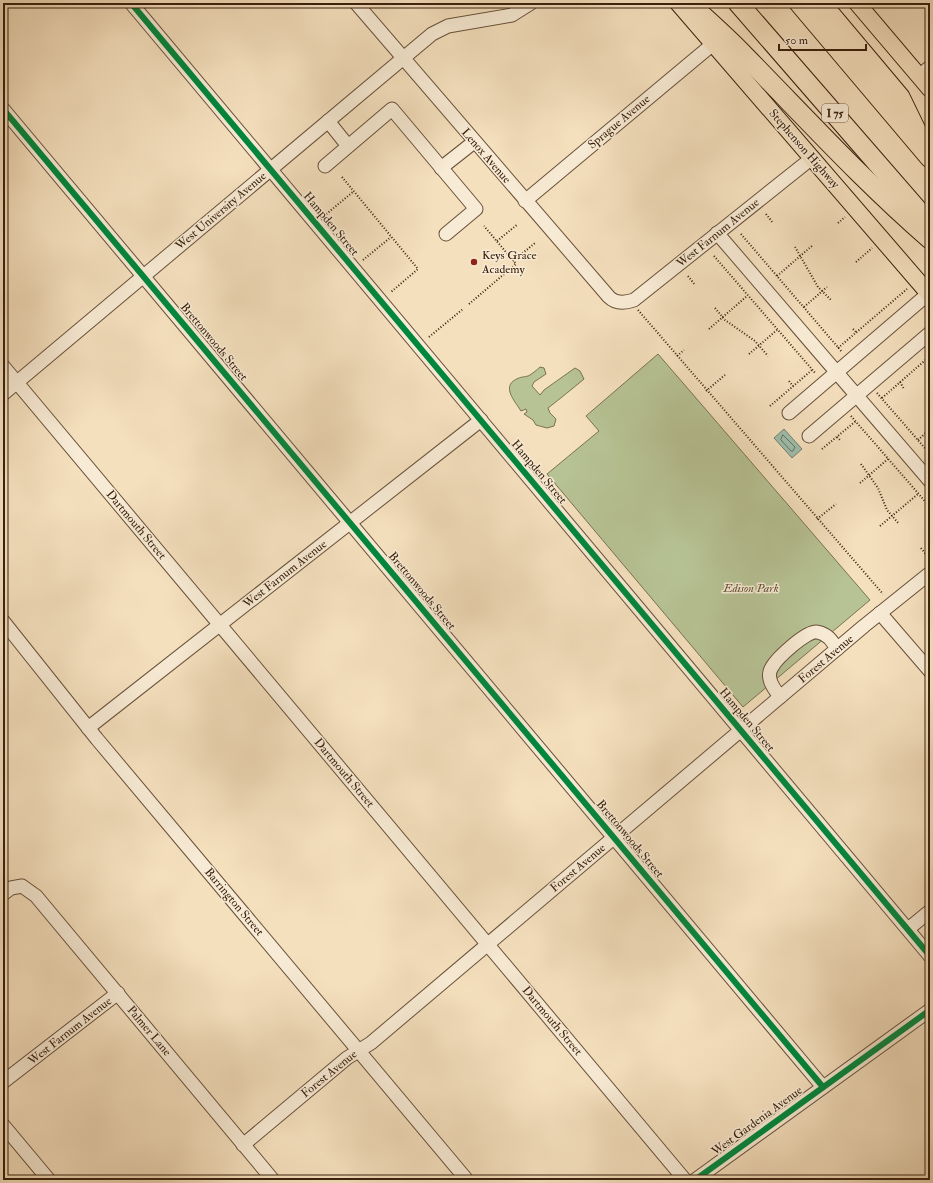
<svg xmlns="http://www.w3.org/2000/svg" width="933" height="1183" font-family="'IM FELL Double Pica',serif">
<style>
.green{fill:#b7c395;stroke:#787251}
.water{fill:#9dbead;stroke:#757f6d}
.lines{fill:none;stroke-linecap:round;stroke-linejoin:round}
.shore{stroke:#6b6f5d;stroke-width:1}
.minor-casing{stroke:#685039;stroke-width:15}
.major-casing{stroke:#39200d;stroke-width:18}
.highway-casing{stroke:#39200d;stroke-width:21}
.path{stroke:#39200d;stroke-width:2;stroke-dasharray:1 2;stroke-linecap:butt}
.minor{stroke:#f8ebd5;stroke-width:13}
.major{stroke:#f5e0be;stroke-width:16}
.highway{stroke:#f5e0be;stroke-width:19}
.cycleway-casing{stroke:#f8ebd5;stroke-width:8}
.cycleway{stroke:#00873e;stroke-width:6}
.poi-dot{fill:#8f2418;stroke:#f8ebd5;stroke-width:1.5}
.labels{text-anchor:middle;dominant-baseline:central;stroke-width:3;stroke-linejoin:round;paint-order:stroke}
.shield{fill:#f8ebd5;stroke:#725d49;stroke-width:1}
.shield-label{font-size:11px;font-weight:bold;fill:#39200d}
.street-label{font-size:12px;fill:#39200d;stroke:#f8ebd5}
.poi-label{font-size:12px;fill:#39200d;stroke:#f8ebd5;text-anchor:start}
.park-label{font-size:12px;font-style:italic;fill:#5f5136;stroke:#f8ebd5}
</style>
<rect width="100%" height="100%" fill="#f5e0be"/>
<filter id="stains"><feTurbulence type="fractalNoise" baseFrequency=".005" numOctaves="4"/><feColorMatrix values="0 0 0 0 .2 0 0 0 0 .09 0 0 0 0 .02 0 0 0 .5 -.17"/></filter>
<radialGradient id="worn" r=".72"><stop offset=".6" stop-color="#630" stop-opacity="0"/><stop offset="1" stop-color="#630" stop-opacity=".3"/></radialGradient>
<!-- green -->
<g class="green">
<path d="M658 354 870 600 743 707 547 474 599 431 586 416Z"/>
<path d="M540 367 544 368 546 374 534 382 532 386 540 395 544 390 575 368 580 371 584 379C572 389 561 398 548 408L550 413 556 419 554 426 547 428 536 425 533 420 524 414 527 412 526 409 521 411C514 400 500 385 519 378 520 377 527 377 530 375 533 373 537 370 540 367Z"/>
</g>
<!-- water -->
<path class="water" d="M784 429 802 449 792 458 774 438Z"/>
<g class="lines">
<!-- shore -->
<path class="shore" d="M783 435 795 447 793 451H791L781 440Z"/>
<defs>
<g id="minor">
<path d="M131 3 930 956"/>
<path d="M356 3 609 297C616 304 625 303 634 300L812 158"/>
<path d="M919 76 930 67"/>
<path d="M3 109 823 1087"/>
<path d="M328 121 348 146"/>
<path d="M325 166 392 109 476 209 446 234"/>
<path d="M441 168 474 142"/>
<path d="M525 201 713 44"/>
<path d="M717 233 930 481"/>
<path d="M3 366 685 1180"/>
<path d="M3 394 432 34 448 26 512 15 531 3"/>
<path d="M789 413 928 294"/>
<path d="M809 436 930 333"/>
<path d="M880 613 930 671"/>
<path d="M3 621 97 739 467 1180"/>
<path d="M780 697C777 692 771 686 770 679 769 675 770 670 772 667 777 658 807 630 817 632 828 634 832 641 837 649"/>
<path d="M88 728 481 420"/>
<path d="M3 894 11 888 22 886 36 896 273 1180"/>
<path d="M908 929 930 911"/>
<path d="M3 1082 118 993"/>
<path d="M3 1125 49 1180"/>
<path d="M243 1145 347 1058 371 1043 864 626 930 573"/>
<path d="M695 1180 930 1010"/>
</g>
<g id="major">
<path d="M678 3 930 295"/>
<path d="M857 3 930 89"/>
</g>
<g id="highway">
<path d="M689 3C707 20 727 37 744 55 805 117 864 182 930 239"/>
<path d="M738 3 930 224"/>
<path d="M799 3 930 158"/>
<path d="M821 3 900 97 917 132"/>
</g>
</defs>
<!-- minor casing -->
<use href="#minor" class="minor-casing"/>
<!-- major casing -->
<use href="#major" class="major-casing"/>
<!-- highway casing -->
<use href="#highway" class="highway-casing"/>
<!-- path -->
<g class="path">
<path d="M342 177 418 269 391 292"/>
<path d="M766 214 773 223"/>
<path d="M324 216 354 191"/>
<path d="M838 223 845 217"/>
<path d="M741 234 842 352"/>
<path d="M497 241 518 224"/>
<path d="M795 247 818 287 831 300"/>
<path d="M714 256 816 374"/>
<path d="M363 260 391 237"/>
<path d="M513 261 535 243"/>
<path d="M856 262 872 248"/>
<path d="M688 276 695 285"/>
<path d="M777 276 813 245"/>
<path d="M469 304 516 264 484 226"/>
<path d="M804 307 827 287"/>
<path d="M715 308 725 320 755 341 768 356"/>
<path d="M638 310 883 594"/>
<path d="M709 329 747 296"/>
<path d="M853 329 856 332"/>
<path d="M429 337 463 309"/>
<path d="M838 348 907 289"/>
<path d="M749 354 777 330"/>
<path d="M677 356 684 350"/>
<path d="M927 359 930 363"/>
<path d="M789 381 793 386"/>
<path d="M900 382 904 389"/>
<path d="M706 391 725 375"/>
<path d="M877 393 930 454"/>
<path d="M882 398 930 356"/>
<path d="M770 406 812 370"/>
<path d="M851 416 930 507"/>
<path d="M928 416 930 419"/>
<path d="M837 437 840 440"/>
<path d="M918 440 930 429"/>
<path d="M822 449 856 421"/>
<path d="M861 464 878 488 887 510 899 524"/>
<path d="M860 483 888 459"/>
<path d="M817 519 836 504"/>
<path d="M880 526 918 494"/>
<path d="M921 548 928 557"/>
</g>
<!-- minor -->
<use href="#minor" class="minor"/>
<!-- major -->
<use href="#major" class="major"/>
<!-- highway -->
<use href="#highway" class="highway"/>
<defs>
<g id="cycleway">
<path d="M131 3 930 956"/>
<path d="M3 109 823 1087"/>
<path d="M695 1180 930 1010"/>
</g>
</defs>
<!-- cycleway casing -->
<use href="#cycleway" class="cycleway-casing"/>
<!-- cycleway -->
<use href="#cycleway" class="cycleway"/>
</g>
<!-- markers -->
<circle class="poi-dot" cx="474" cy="262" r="4"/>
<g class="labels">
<!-- shield labels -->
<rect class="shield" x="822" y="104" width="26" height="18" rx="3"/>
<g class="shield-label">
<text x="835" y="113">I 75</text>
</g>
<!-- street labels -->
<g class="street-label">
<text transform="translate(619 122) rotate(-40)">Sprague Avenue</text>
<text transform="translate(804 149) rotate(49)">Stephenson Highway</text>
<text transform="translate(486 156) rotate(49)">Lenox Avenue</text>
<text transform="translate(221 211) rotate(-40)">West University Avenue</text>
<text transform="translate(331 224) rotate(50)">Hampden Street</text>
<text transform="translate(718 233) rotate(-39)">West Farnum Avenue</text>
<text transform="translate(214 342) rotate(50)">Brettonwoods Street</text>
<text transform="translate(539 472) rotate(50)">Hampden Street</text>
<text transform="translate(136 525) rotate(50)">Dartmouth Street</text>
<text transform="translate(285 574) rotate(-38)">West Farnum Avenue</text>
<text transform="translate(422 591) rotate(50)">Brettonwoods Street</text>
<text transform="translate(826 659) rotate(-40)">Forest Avenue</text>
<text transform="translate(747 720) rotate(50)">Hampden Street</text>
<text transform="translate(344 773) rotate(50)">Dartmouth Street</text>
<text transform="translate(630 839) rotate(50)">Brettonwoods Street</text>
<text transform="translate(578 868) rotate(-40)">Forest Avenue</text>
<text transform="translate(234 902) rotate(50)">Barrington Street</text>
<text transform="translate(552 1021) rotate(50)">Dartmouth Street</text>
<text transform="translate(70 1031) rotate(-38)">West Farnum Avenue</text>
<text transform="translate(149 1031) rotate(50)">Palmer Lane</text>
<text transform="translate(329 1074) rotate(-39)">Forest Avenue</text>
<text transform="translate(757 1121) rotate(-36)">West Gardenia Avenue</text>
</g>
<!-- poi labels -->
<g class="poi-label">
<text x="482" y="255">Keys Grace<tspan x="482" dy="14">Academy</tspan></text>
</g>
<!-- park labels -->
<g class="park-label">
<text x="751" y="588">Edison Park</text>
</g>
</g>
<!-- margin -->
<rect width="933" height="1183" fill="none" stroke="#f5e0be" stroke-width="16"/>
<rect x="4" y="4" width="925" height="1175" fill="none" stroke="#39200d" stroke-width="2"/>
<rect x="8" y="8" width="917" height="1167" fill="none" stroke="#39200d"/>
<!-- scale -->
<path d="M779 44v6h87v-6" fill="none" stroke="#39200d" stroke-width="2"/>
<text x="785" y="44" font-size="12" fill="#39200d" stroke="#f8ebd5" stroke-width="3" paint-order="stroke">50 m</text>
<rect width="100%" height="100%" filter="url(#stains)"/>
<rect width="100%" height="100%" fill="url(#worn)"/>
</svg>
